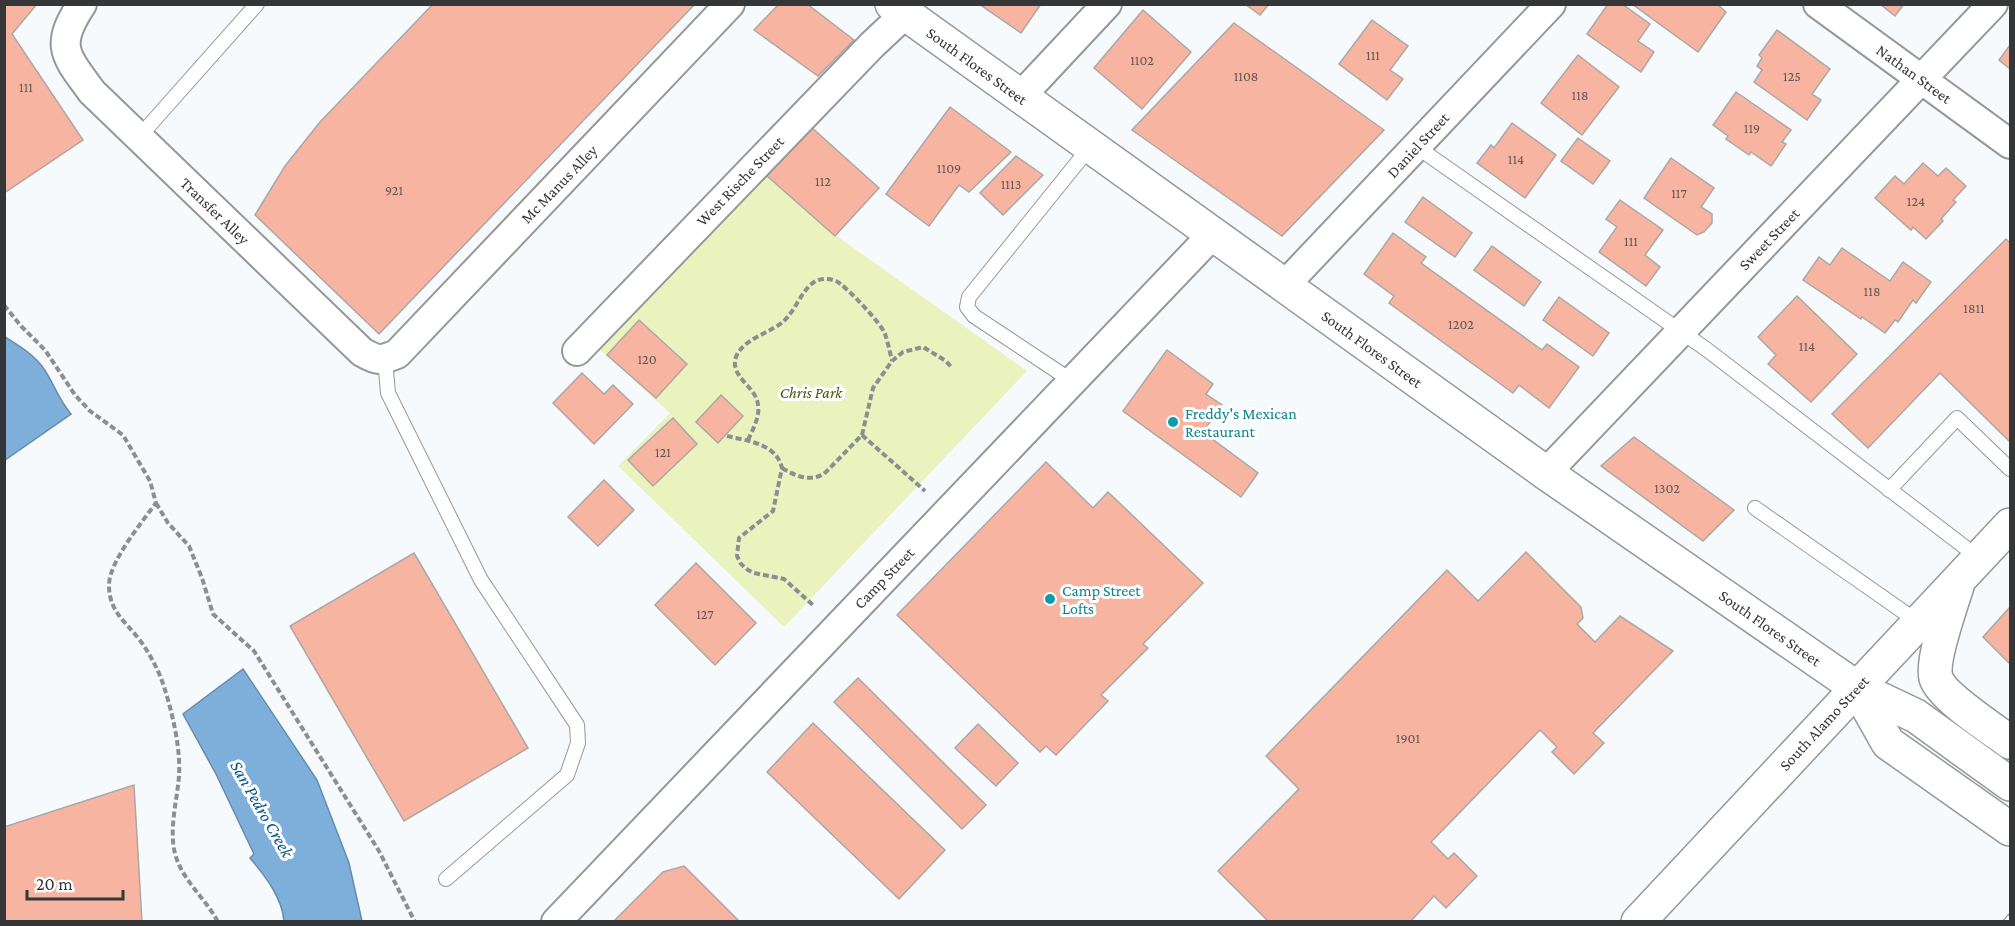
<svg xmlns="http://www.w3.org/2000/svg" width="2015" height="926" font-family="'Crimson Pro',serif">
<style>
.green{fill:#eaf2bd}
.water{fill:#7eafda;stroke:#688ba9;stroke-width:1.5}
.building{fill:#f7b5a1;stroke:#aca7a6;stroke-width:1.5}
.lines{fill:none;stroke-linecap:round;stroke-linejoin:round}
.service-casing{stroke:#95989b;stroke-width:16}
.minor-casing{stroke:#95989b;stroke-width:32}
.secondary-casing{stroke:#95989b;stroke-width:36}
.path{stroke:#8c8f91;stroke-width:4;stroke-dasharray:6 3;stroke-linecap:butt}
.service{stroke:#fff;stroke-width:14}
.minor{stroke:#fff;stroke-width:28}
.secondary{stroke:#fff;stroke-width:33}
.rail-casing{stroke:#979b9d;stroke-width:7}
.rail{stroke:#fff;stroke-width:4.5;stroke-dasharray:14;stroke-linecap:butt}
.culture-dot{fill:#0f9aa8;stroke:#fff;stroke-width:2}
.labels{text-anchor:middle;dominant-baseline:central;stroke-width:6;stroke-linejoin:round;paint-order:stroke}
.number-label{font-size:14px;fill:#655652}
.street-label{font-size:16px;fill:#343637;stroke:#fff}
.park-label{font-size:16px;font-style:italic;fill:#4c520b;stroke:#fff}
.culture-label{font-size:16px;fill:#0d838f;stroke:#fff;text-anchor:start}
.water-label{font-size:18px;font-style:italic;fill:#05578c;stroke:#fff}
</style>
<rect width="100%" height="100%" fill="#f6fafd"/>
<!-- green -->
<path class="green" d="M763 173 838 237 1027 371 784 627 618 466 670 413 598 348Z"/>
<!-- water -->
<g class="water">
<path d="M5 337C19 346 35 355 44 369 54 384 59 400 71 414L5 460Z"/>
<path d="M243 669 317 780 349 863 362 921H284C282 897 265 876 250 858L254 854 216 774 183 714Z"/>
</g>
<!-- building -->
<g class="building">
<path d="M4 4H37L12 34 83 140 4 193Z"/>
<path d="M433 4H695L379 334 255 215 285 166 320 122Z"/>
<path d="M779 4H807L854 40 818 76 754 30Z"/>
<path d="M979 4H1041L1021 33Z"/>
<path d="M1245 4H1269L1260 15Z"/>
<path d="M1608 4H1622L1650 24 1638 41 1654 52 1641 72 1587 34Z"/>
<path d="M1632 4H1717L1726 12 1698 52Z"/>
<path d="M1880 4H1904L1895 16Z"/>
<path d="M1143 10 1191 52 1142 109 1094 68Z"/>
<path d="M1372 20 1408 46 1390 70 1403 79 1387 100 1339 64Z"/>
<path d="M1234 23 1384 130 1282 236 1132 130Z"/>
<path d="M1777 30 1830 69 1812 94 1821 100 1807 120 1754 82 1762 70 1757 66 1762 58 1759 55Z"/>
<path d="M2010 45V69L1999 60Z"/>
<path d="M1578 55 1619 87 1582 135 1541 103Z"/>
<path d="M1736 92 1791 130 1782 142 1786 144 1771 166 1751 152 1749 155 1726 139 1728 136 1713 125Z"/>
<path d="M950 107 1011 152 969 192 959 185 929 226 886 194Z"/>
<path d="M1512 123 1556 155 1525 198 1477 163 1491 145 1494 148Z"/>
<path d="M810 126 879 188 835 236 766 175Z"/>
<path d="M1578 138 1610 161 1593 184 1561 161Z"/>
<path d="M1016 156 1043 175 1003 215 980 193Z"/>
<path d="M1671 158 1714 188 1701 207 1712 214V223L1704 232 1697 235 1644 198Z"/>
<path d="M1923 163 1938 176 1946 168 1966 186 1953 200 1956 202 1941 219 1943 221 1926 239 1913 227 1911 230 1875 198 1895 176 1904 184Z"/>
<path d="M1423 197 1472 233 1455 257 1405 222Z"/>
<path d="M1620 200 1663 230 1645 255 1660 267 1646 286 1599 252 1617 227 1606 219Z"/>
<path d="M1393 233 1426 257 1421 263 1542 350 1547 344 1579 367 1549 408 1519 385 1513 393 1389 303 1394 296 1364 274Z"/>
<path d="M2006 239 2010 243V442L1940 373 1868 448 1832 414Z"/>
<path d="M1492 246 1541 282 1524 306 1474 270Z"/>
<path d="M1842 248 1890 281 1903 262 1931 282 1916 303 1913 300 1898 322 1895 320 1885 333 1862 317 1861 319 1803 280 1819 257 1830 265Z"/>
<path d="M1797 296 1857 354 1811 402 1768 364 1776 355 1758 337Z"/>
<path d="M1559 297 1609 333 1593 356 1543 320Z"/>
<path d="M639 320 687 364 656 398 607 355Z"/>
<path d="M1167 350 1213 384 1206 394 1222 405 1203 432 1258 473 1241 497 1123 411Z"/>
<path d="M582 373 604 394 613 385 633 404 594 444 553 403Z"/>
<path d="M721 395 743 416 718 443 696 422Z"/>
<path d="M673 418 697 444 653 486 628 460Z"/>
<path d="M1634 437 1734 510 1703 541 1601 466Z"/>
<path d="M1046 462 1093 508 1108 492 1203 583 1143 644 1148 648 1101 695 1108 701 1056 755 1046 746 1040 752 897 615Z"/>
<path d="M604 480 634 510 598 546 568 517Z"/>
<path d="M1526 552 1581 607 1583 618 1577 624 1595 642 1620 616 1673 651 1593 733 1604 743 1574 774 1552 752 1557 747 1540 730 1431 842 1448 859 1454 853 1477 876 1446 908 1434 896 1410 922H1269L1218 871 1299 789 1266 756 1447 570 1478 601Z"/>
<path d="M414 553 528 748 404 821 290 626Z"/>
<path d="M696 563 756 623 715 665 655 605Z"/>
<path d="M2010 607V664L1983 637Z"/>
<path d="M858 678 986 805 962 829 834 702Z"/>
<path d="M813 723 945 850 899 899 767 772Z"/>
<path d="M978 724 1018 763 996 786 955 748Z"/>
<path d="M134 785 142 922H4V827Z"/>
<path d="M684 866 740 922H613L663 872Z"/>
</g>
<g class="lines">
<defs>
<g id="service">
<path d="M139 137 257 4"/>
<path d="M1417 147 1706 349 1979 558"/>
<path d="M385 359 388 393 481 580 577 725 578 743 567 775 446 879"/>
<path d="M1072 381 974 316 967 307 969 297 1090 147"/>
<path d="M1889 490 1957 418 2010 469"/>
<path d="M1755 508 1918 622"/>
</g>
<g id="minor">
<path d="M82 4C54 46 65 55 92 92L362 352C378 361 380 361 397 354L730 4"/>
<path d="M1818 4 2010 144"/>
<path d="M1020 97 1107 4"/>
<path d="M1284 286 1551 4"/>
<path d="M577 351 872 45 905 14"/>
<path d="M1546 473 1993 4"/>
<path d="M556 922 1213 234"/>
</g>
<g id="secondary">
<path d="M892 4 1546 473 1857 688 1916 716 2010 784"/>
<path d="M1957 586C1951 606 1931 660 1936 678 1942 697 1994 730 2010 742"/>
<path d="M1857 688 1888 743 2010 829"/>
<path d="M1638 922 2010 525"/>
</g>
</defs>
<!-- service casing -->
<use href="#service" class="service-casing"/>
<!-- minor casing -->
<use href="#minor" class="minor-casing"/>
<!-- secondary casing -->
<use href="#secondary" class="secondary-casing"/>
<!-- path -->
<g class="path">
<path d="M4 305 21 326 45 350 75 395 90 411 123 435 150 481 156 503C142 522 109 562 109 585 109 611 124 620 139 639 148 651 155 664 161 678 171 706 181 747 179 776 177 802 168 832 176 857 184 882 206 899 218 922"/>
<path d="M862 435 873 388 892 361 903 352 923 347 946 361 952 368"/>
<path d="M727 436C747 441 776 443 782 468L773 511 739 538 737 556 741 564 748 570 754 573 784 579 814 606"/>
<path d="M748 440C753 429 760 417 758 405 757 387 729 377 736 357 742 340 769 333 783 322 795 311 802 290 814 282 820 278 829 278 836 281 845 285 882 324 885 334 888 343 890 352 892 361"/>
<path d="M782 468C796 476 808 482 824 474L862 435 925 491"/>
<path d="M156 503 168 523 189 546 202 578 213 614 254 651 379 851 415 922"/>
</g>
<!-- service -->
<use href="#service" class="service"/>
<!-- minor -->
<use href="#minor" class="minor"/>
<!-- secondary -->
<use href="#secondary" class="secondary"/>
<defs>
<path id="rail" d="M2006 922 2010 917"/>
</defs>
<!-- rail casing -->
<use href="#rail" class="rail-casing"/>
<!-- rail -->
<use href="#rail" class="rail"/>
</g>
<!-- markers -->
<g class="culture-dot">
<circle cx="1173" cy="422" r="6"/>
<circle cx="1050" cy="599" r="6"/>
</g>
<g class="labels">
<!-- number labels -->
<g class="number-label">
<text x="1373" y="55">111</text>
<text x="1142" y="60">1102</text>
<text x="1246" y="76">1108</text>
<text x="1792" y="76">125</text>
<text x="26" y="87">111</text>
<text x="1580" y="95">118</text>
<text x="1752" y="128">119</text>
<text x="1516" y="159">114</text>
<text x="949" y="168">1109</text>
<text x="823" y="181">112</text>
<text x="1011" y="184">1113</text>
<text x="394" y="190">921</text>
<text x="1679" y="193">117</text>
<text x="1916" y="201">124</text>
<text x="1631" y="241">111</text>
<text x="1872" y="291">118</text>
<text x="1974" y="308">1811</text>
<text x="1461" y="324">1202</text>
<text x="1807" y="346">114</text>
<text x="647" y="359">120</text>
<text x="663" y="452">121</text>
<text x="1667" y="488">1302</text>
<text x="705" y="614">127</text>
<text x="1408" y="738">1901</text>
</g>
<!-- street labels -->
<g class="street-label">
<text transform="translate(977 66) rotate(36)">South Flores Street</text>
<text transform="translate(1914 74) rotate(36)">Nathan Street</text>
<text transform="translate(1418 145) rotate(-47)">Daniel Street</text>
<text transform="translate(740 181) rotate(-46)">West Rische Street</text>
<text transform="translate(559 184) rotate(-46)">Mc Manus Alley</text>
<text transform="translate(215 211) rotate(44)">Transfer Alley</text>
<text transform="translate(1769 239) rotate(-46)">Sweet Street</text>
<text transform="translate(1372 349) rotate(36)">South Flores Street</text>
<text transform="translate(884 578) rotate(-46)">Camp Street</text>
<text transform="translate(1770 628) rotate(35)">South Flores Street</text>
<text transform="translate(1824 723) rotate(-47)">South Alamo Street</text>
</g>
<!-- park labels -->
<g class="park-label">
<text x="811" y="392">Chris Park</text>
</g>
<!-- culture labels -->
<g class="culture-label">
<text x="1185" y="413">Freddy's Mexican<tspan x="1185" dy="18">Restaurant</tspan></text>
<text x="1062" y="590">Camp Street<tspan x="1062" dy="18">Lofts</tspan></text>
</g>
<!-- water labels -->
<g class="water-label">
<text transform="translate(262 809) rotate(60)">San Pedro Creek</text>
</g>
</g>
<!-- border -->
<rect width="2015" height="926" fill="none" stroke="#343637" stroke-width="12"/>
<!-- scale -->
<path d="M27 890v9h96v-9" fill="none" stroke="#343637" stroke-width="3"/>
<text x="36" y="890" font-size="18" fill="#343637" stroke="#ffffff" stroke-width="4.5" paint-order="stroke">20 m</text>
</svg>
